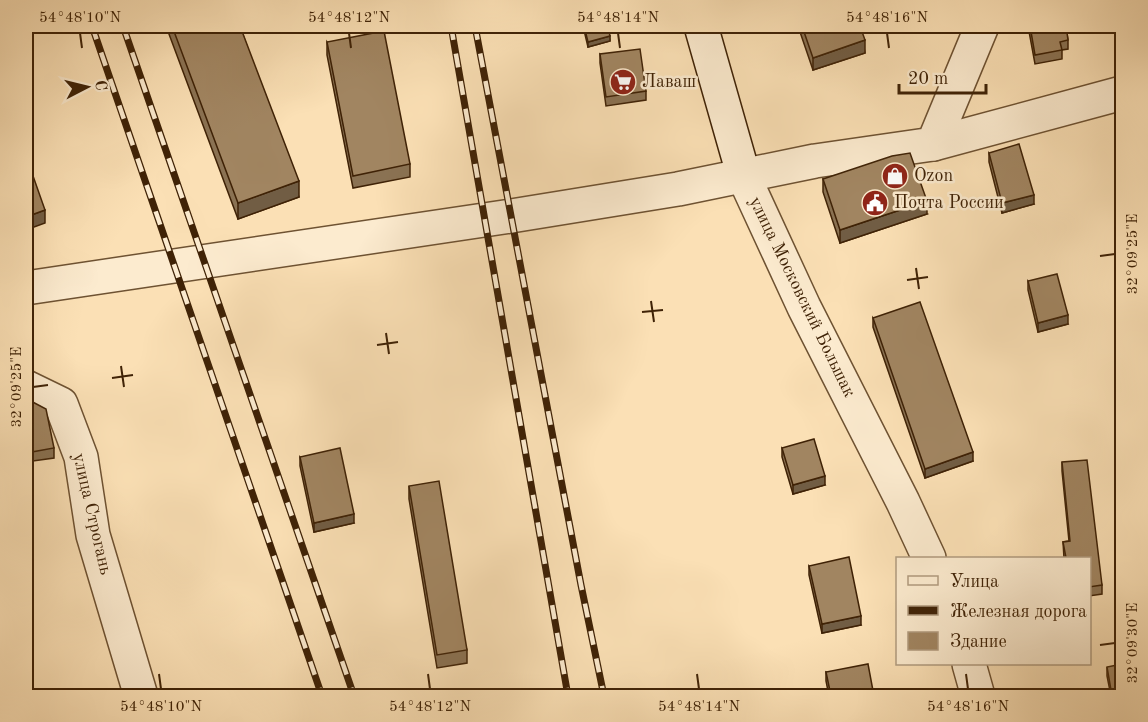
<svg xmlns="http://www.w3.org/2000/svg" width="1148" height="722" font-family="'Old Standard TT',serif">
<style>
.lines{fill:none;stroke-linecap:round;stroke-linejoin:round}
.street-casing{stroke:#6e5232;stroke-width:36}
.secondary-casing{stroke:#3f2206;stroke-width:36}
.street{stroke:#fcebcf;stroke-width:33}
.secondary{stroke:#fcebcf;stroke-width:33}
.rail-casing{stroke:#3f2206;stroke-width:7}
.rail{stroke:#fcebcf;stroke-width:4.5;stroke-dasharray:14;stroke-linecap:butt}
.wall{fill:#8a7253;stroke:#3f2206;stroke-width:1.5}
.shaded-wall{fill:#715d44;stroke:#3f2206;stroke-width:1.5}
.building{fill:#a18561;stroke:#3f2206;stroke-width:1.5}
.ticks{fill:none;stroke:#3f2206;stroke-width:2}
.labels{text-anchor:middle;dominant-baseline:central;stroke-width:5;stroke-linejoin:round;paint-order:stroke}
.poi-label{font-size:18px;fill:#3f2206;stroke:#fcebcf;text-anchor:start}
.street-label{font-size:18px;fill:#3f2206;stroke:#fcebcf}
.neatline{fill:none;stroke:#3f2206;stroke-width:2}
.ticks-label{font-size:15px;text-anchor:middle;fill:#3f2206}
</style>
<rect width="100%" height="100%" fill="#fbe0b5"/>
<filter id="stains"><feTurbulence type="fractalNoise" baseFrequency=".00333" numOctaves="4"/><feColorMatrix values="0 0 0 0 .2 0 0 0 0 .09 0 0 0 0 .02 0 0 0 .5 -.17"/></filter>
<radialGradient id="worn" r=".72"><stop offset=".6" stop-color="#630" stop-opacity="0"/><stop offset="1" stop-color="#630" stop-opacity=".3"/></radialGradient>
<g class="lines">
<defs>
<g id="street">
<path d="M933 144 1122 93"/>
<path d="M744 177 804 307 903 502 929 558"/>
<path d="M26 288 511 216 678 189 815 161 933 144 982 26"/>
<path d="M26 387 61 404 81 457 93 535 141 696"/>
<path d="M969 664 978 696"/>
</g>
<path id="secondary" d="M701 26 744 177"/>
</defs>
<!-- street casing -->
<use href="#street" class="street-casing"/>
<!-- secondary casing -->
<use href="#secondary" class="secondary-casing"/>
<!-- street -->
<use href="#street" class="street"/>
<!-- secondary -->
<use href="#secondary" class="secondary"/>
<defs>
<g id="rail">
<path d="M92 26 322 696"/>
<path d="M123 26 354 696"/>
<path d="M451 26 568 696"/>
<path d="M475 26 581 585 604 696"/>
</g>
</defs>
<!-- rail casing -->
<use href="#rail" class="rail-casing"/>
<!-- rail -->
<use href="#rail" class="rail"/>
</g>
<!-- wall -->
<g class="wall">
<path d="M166 26H240L299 197 238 219Z"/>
<path d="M583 26H608L610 41 588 47Z"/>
<path d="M798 26H860L865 53 813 70Z"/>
<path d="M1028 26H1066L1068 40V49L1062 50V59L1035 64Z"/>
<path d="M327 42 410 164V177L353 188 327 55Z"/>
<path d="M600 54 646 91V100L606 106 600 63Z"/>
<path d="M989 153 1034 204 1002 213 989 162Z"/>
<path d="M823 179 927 214 840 243 823 192Z"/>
<path d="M1028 281 1068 324 1038 332 1028 290Z"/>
<path d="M873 318 973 461 925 478 873 327Z"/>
<path d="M26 400 54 448V458L26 462Z"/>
<path d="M782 448 825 485 793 494 782 457Z"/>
<path d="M300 457 354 523 314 532 300 466Z"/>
<path d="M1062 462 1102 585V594L1089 596V558H1064L1063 542 1069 541 1062 471Z"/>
<path d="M409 486 467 650V663L437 668 409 499Z"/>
<path d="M809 566 861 625 822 633 809 575Z"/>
<path d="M1107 667 1122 696H1111L1107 676Z"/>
<path d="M826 672 874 696H829L826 681Z"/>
</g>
<!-- shaded-wall -->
<g class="shaded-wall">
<path d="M610 36V41L588 47V42Z"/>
<path d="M865 40V53L813 70V58Z"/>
<path d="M299 181V197L238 219V203Z"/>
<path d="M1034 195V204L1002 213V203Z"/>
<path d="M927 201V214L840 243V230Z"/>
<path d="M45 210V223L26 230V217Z"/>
<path d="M1068 315V324L1038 332V323Z"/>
<path d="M973 452V461L925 478V469Z"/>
<path d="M825 476V485L793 494V485Z"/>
<path d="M354 514V523L314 532V523Z"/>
<path d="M861 616V625L822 633V624Z"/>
</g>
<!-- building -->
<g class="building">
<path d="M172 26H240L299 181 238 203Z"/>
<path d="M584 26H608L610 36 588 42Z"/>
<path d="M802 26H860L865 40 813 58Z"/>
<path d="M1030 26H1066L1068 40 1060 42 1062 50 1035 55Z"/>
<path d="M384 31 410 164 353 176 327 42Z"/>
<path d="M640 49 646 91 606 97 600 54Z"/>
<path d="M1019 144 1034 195 1002 203 989 153Z"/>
<path d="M910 153 927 201 840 230 823 179 892 156Z"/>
<path d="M26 156 45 210 26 217Z"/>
<path d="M1057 274 1068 315 1038 323 1028 281Z"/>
<path d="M920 302 973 452 925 469 873 318Z"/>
<path d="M27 399 46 409 54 448 26 453V400Z"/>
<path d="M814 439 825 476 793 485 782 448Z"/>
<path d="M340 448 354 514 314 523 300 457Z"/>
<path d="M1087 460 1102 585 1089 587V558H1066L1063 542 1070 541 1062 462Z"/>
<path d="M439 481 467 650 437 655 409 486Z"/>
<path d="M849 557 861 616 822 624 809 566Z"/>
<path d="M868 664 874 696H831L826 672Z"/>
<path d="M1122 664V696H1112L1107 667Z"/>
</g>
<!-- ticks -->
<path class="ticks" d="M80 33 82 48M349 33 351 48M618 33 620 48M887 33 889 48M1100 256 1115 254M916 268 919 289M907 280 928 277M651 301 654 322M642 312 663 310M386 333 389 354M377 345 398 342M121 366 124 387M112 378 133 375M33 387 48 385M1100 645 1115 643M159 674 161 689M428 674 430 689M697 674 699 689M966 674 968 689"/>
<!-- icons -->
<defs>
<symbol id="supermarket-disc" viewBox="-11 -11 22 22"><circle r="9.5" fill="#8f2418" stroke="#fcebcf"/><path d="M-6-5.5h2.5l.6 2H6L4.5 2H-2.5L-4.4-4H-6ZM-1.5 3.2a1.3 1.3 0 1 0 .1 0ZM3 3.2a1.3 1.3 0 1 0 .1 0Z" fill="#fff"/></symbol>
<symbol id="shop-disc" viewBox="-11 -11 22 22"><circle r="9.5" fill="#8f2418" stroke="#fcebcf"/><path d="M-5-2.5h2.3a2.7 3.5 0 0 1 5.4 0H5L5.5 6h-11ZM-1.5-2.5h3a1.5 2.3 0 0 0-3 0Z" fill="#fff"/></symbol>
<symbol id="civic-disc" viewBox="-11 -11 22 22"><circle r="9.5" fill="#8f2418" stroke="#fcebcf"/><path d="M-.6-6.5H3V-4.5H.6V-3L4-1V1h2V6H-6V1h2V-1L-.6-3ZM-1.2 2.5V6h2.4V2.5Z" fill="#fff"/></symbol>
</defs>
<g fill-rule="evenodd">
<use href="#supermarket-disc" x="608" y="67" width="30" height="30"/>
<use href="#shop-disc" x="880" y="161" width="30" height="30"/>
<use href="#civic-disc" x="860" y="188" width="30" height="30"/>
</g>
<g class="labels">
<!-- poi labels -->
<g class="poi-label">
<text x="642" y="82">Лаваш</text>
<text x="914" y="176">Ozon</text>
<text x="894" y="203">Почта России</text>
</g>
<!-- street labels -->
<g class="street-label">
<text transform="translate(802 297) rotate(64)">улица Московский Большак</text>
<text transform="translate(92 514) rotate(77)">улица Строгань</text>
</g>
</g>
<!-- margin -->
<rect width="1148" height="722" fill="none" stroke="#fbe0b5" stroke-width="66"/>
<!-- legend -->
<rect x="896" y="557" width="195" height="108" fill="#fcebcf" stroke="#b09b7f" stroke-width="1.5"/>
<rect x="908" y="576" width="30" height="9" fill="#fcebcf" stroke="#b09b7f" stroke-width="1.5"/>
<text x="950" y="587" font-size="18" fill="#3f2206">Улица</text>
<rect x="908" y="606" width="30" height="9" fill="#3f2206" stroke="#b09b7f" stroke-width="1.5"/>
<text x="950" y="617" font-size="18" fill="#3f2206">Железная дорога</text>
<rect x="908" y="632" width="30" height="18" fill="#a18561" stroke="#b09b7f" stroke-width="1.5"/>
<text x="950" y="647" font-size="18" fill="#3f2206">Здание</text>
<!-- north arrow -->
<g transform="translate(87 87) rotate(83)" stroke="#fcebcf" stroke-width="4.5" paint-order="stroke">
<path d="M0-4.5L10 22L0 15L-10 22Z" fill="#3f2206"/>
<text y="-9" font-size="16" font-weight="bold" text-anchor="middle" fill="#3f2206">С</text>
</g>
<!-- scale -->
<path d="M899 84v9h87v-9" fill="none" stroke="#3f2206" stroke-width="3"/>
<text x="908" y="84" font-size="18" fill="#3f2206" stroke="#fcebcf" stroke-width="4.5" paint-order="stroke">20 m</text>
<rect x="33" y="33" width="1082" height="656" class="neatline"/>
<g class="ticks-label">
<text x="80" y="22">54°48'10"N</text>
<text x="349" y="22">54°48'12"N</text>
<text x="618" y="22">54°48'14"N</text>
<text x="887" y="22">54°48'16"N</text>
<text transform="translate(1132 254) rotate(-90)" y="5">32°09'25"E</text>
<text transform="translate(16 387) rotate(-90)" y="5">32°09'25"E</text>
<text transform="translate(1132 643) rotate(-90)" y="5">32°09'30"E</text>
<text x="161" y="711">54°48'10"N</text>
<text x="430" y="711">54°48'12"N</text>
<text x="699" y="711">54°48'14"N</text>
<text x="968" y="711">54°48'16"N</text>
</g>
<rect width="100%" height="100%" filter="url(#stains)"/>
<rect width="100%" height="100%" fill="url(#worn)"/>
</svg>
